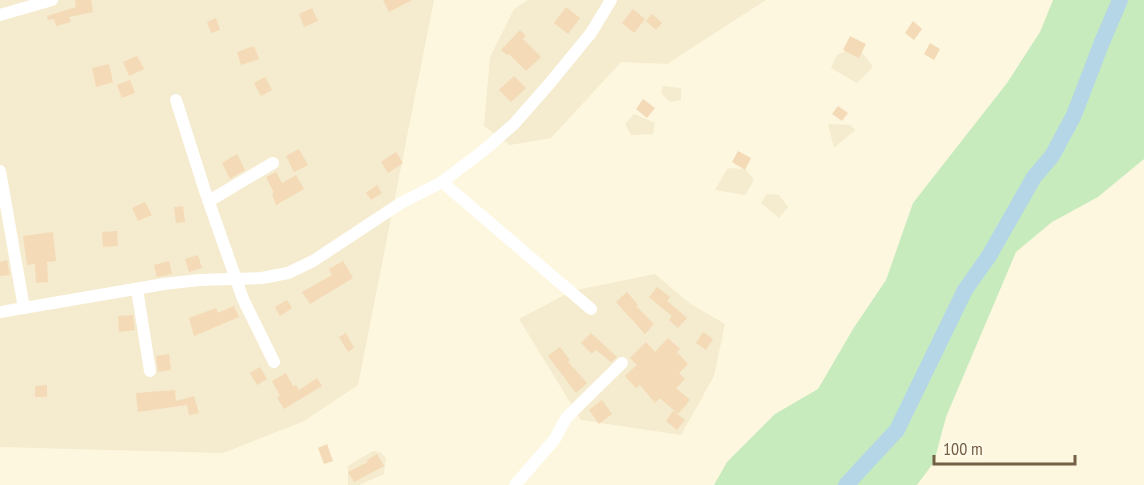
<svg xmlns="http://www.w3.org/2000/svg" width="1144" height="485" font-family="'PT Sans Narrow',sans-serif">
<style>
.residential{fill:#f5ebce}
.green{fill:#c8ebbe}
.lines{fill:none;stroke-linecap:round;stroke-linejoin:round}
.river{stroke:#b4d6e7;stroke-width:16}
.building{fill:#f4dab6}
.minor{stroke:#fff;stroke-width:12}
</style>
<rect width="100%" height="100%" fill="#fdf7e0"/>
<!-- residential -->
<g class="residential">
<path d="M0 0H434L358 385 304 421 223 453 0 447Z"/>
<path d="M528 0H766L667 64 621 62 551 138 510 145 484 126 490 57 514 9Z"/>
<path d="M857 46 873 67 857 83 831 68 837 55Z"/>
<path d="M663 86 681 88V100L670 102 661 93Z"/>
<path d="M634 114 655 123 653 134 631 135 625 124Z"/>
<path d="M828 124 850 125 855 130 834 148Z"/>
<path d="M728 168 745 169 754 180 745 195 715 190Z"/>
<path d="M767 194 779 195 788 207 779 218 761 203Z"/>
<path d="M655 274 689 303 725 324 714 376 681 435 581 420 519 319 572 291Z"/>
<path d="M373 451 380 452 386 458 384 474 359 485H348V466Z"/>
</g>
<!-- green -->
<path class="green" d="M1053 0H1144V159L1098 197 1052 222 1016 252 946 417 934 462 917 485H714L727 462 775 414 818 389 853 329 886 280 913 203 1007 83 1040 32Z"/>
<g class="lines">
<!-- river -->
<path class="river" d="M846 485 897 430 965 290 989 256 1034 177 1052 156 1074 115 1102 42 1120 0"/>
</g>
<!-- building -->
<g class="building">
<path d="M75 0H91L93 12 69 17 71 22 56 26 54 19 48 20 47 16 76 7Z"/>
<path d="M383 0H412L389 12Z"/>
<path d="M566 7 580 18 568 34 554 23Z"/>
<path d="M312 8 318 21 304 27 299 14Z"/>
<path d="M633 9 645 19 634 33 622 23Z"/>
<path d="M652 14 662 23 656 30 646 21Z"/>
<path d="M216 18 220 30 211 33 207 22Z"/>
<path d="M913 21 922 29 914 40 905 33Z"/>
<path d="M520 30 526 36 523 39 541 57 526 71 509 54 507 55 501 50Z"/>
<path d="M850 36 866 44 859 58 843 50Z"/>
<path d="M930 43 940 49 934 60 924 54Z"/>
<path d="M254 46 259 59 241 65 237 52Z"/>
<path d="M137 56 144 69 129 76 123 62Z"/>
<path d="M109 64 113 82 96 87 92 68Z"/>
<path d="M514 76 526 88 511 102 499 90Z"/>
<path d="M265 77 272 90 261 96 254 83Z"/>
<path d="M130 80 135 93 122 98 117 85Z"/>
<path d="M643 99 655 108 647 118 636 109Z"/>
<path d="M838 106 848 113 842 121 832 114Z"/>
<path d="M299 149 308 165 294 172 286 156Z"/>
<path d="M738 151 751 158 745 170 732 162Z"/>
<path d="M396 152 403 163 388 173 381 162Z"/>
<path d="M237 154 245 170 230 179 222 163Z"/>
<path d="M276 172 282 183 296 175 304 189 276 205 272 194 274 193 266 177Z"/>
<path d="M377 185 382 193 371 200 366 193Z"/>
<path d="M145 202 152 215 138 221 132 208Z"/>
<path d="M183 206 185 222 176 223 174 207Z"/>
<path d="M117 231 118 246 103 247 102 232Z"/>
<path d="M53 232 56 261 47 262 48 282 36 283 35 264 27 265 23 236Z"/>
<path d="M198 255 202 268 189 272 185 259Z"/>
<path d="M7 260 10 275 0 276V262Z"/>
<path d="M169 261 172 274 157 277 154 265Z"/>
<path d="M343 261 353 278 310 304 302 292 332 275 329 269Z"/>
<path d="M657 287 670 297 667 301 687 318 678 328 669 320 672 316 649 297Z"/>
<path d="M627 292 638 305 636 306 654 324 645 334 616 302Z"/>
<path d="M287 300 292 308 280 316 275 307Z"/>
<path d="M234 306 239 317 194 336 189 318 216 308 218 313Z"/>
<path d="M133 315 135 330 119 332 118 316Z"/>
<path d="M703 332 713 339 706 350 696 343Z"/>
<path d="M346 333 354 348 348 352 339 337Z"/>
<path d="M591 333 617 357 611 362 596 350 592 354 581 343Z"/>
<path d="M668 338 680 349 677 352 688 364 679 373 685 379 676 388 690 400 678 414 660 398 655 403 640 385 636 388 625 376 637 365 630 358 646 342 655 352Z"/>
<path d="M560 347 570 360 568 362 587 383 576 393 548 356Z"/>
<path d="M169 354 171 370 158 372 156 356Z"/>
<path d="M260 367 267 379 257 385 250 373Z"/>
<path d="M286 373 293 386 296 385 299 390 317 378 322 386 284 409 277 398 280 396 272 381Z"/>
<path d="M47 385V397H35V386Z"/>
<path d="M175 390 176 401 194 396 199 413 189 415 187 405 138 412 136 393Z"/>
<path d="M602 400 612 414 599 424 589 410Z"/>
<path d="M673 411 685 420 677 430 666 421Z"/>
<path d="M327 444 333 461 324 464 318 448Z"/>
<path d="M377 454 384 466 354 482 348 472 368 462 367 460Z"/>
</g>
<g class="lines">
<!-- minor -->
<g class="minor">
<path d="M0 15 52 0"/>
<path d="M176 100 205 191 243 299 274 362"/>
<path d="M0 171 24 308"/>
<path d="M442 182 591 309"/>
<path d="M209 201 273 163"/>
<path d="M137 289 150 371"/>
<path d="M0 312 164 284 199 280 262 278 288 273 313 261 401 203 442 182 483 151 514 124 550 83 591 33 611 0"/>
<path d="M515 485 555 439 566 418 622 363"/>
</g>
</g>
<!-- scale -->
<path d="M934 455v9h141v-9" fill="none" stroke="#756046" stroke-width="3"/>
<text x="943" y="455" font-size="18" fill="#756046" stroke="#fffae7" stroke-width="4.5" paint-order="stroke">100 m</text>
</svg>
